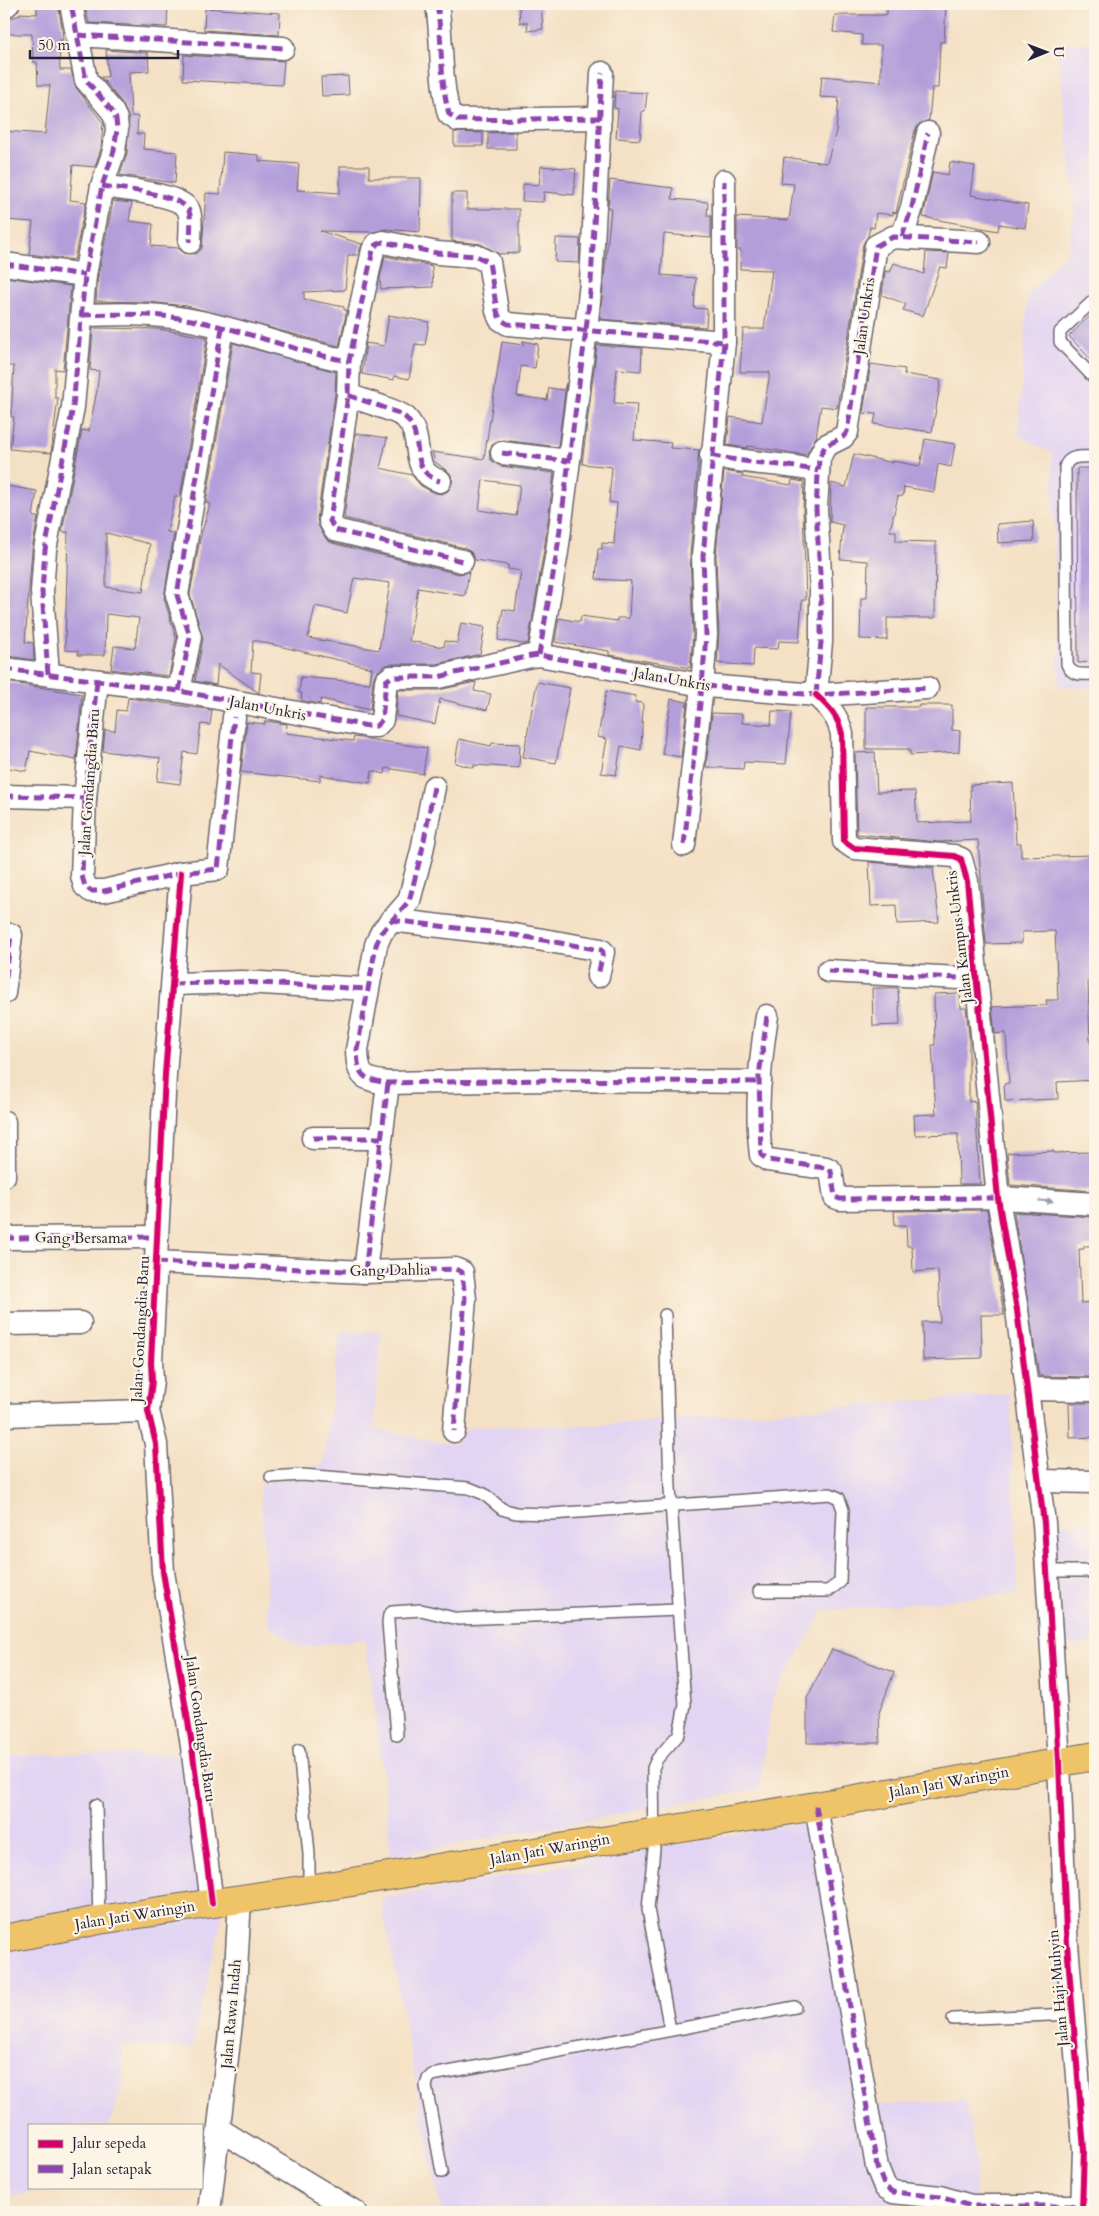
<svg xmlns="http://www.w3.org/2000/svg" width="1099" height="2216" font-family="Cardo,serif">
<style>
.built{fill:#e2d4f3}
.building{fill:#b39eda;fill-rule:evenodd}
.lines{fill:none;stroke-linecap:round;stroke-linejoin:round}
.service-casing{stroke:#6c646b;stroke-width:14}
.minor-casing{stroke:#6c646b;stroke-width:25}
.primary-casing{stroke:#6c646b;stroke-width:30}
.service{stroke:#fff;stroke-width:11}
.minor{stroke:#fff;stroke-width:22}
.primary{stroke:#efc469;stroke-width:28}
.quiet{stroke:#8e44ad;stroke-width:5;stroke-dasharray:10 5;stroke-linecap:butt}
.cycleway-casing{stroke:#fcf5e5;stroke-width:9}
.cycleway{stroke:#d6006c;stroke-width:6}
.oneway{fill:#9c9ca7}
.labels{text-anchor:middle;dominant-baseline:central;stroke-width:4.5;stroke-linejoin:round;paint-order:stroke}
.street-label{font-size:15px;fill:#22223b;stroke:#fcf5e5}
</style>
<rect width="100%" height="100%" fill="#fcf5e5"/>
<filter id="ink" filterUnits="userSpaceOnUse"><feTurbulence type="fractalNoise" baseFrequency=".02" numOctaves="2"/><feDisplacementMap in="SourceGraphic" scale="10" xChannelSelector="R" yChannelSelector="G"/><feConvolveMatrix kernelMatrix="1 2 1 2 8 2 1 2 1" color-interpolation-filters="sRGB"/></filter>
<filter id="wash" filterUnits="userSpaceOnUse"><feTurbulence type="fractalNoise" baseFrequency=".0096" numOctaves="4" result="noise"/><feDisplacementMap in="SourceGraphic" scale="20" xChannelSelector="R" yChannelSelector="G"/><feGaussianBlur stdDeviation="1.12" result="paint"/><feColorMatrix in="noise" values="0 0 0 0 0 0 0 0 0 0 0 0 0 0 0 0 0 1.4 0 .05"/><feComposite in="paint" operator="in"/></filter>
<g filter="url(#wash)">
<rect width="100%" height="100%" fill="#f4e0c4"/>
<!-- built -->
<g class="built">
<path d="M1057 43H1095V688L1059 686 1052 453 1018 435 1028 293 1068 251 1075 206Z"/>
<path d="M381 1331 374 1429 455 1445 469 1427 599 1425 1010 1394 1018 1594 823 1611 772 1699 759 1789 391 1856 384 1779 365 1639 300 1647 269 1626 260 1485 323 1464 340 1333Z"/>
<path d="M1095 1522V1643L1063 1646 1051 1524Z"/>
<path d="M198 1754 223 1912 192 2048 123 2046V2086L109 2125H29V2187H60L4 2197V1755Z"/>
<path d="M811 1820 860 2107 965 2099 975 2151 976 2212H441L381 1899Z"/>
</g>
<g id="blocks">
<!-- building -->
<g class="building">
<path d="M37 4H58L62 28 63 40H59L60 70H71L76 88 103 123 101 148 95 167 73 165 70 200 86 202 74 260 29 254 33 222 4 220V131L45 134 50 85H38L37 62H33L32 34H5V20L20 15V13L37 14Z"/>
<path d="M84 4H168L167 27 89 23Z"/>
<path d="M525 4H541L543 29 528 31 527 22 520 23 519 6Z"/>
<path d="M887 4H946L944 42H940L938 88H932L929 120 919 124 915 130 896 213 893 212V215L876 213 874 228 870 227 868 236 863 244 837 408 821 406 816 437 806 455 748 446 747 448 727 445 730 417 762 422 770 372H740L743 329H764L772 270 740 269 741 250H737V217L789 220 794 184 781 183 784 157 827 163 836 131 839 98 820 97 822 76 881 82V45H862V35L833 32 835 15H884L887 14Z"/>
<path d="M205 8 280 13 279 35 204 30Z"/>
<path d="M106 50 148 53 149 71 129 72 131 116 138 117 137 134H144L143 149 177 152 175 183 120 175 127 153 129 118 122 103 101 77H108Z"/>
<path d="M184 55 284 61 282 85 183 80Z"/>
<path d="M348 76 349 95 322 96 321 77Z"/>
<path d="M615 91 647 93 645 111H642L640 140 616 138 618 109 614 108Z"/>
<path d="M454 132 483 133V146H454Z"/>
<path d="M507 132H516V149H488V133Z"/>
<path d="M223 152 259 155V161L299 164 297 190 340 193V166H369V178H421L420 232 385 229 373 232 320 231 362 244 358 255H348L345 290 304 292V299L344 307V310H347L339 346 187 306 147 302 96 301 98 277 113 201 132 203 129 221 153 224 151 246 178 248 184 253 196 254 202 249 206 193 220 194Z"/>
<path d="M950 162 975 166 971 195 1028 205 1025 228 999 224 998 231 923 217 933 172 948 175Z"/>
<path d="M541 166 576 169 574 195 544 192 543 202 522 201 523 184 539 185Z"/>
<path d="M610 180 673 188 672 199 708 202 707 216H711V238L664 234 661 275 696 278 694 308 707 309 706 327 600 319 611 208H608Z"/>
<path d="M452 193H467V209H519V253L499 254 481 244 452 241Z"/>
<path d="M556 238 580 239 579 263 555 262Z"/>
<path d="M926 252 949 253 947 268 940 267 923 316 903 310 906 304 882 295 885 271 890 272 894 263 924 274Z"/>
<path d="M385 256 432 266 433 287 381 289 380 278Z"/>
<path d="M5 277 71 286 63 370 55 369V398H58L51 453 10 449 14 417H11L14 366H7V340H4Z"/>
<path d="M1095 311V364L1069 336Z"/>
<path d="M389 315 429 322 425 345 415 344 409 379 394 376V380L362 374 366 343 384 346Z"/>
<path d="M93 328 158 329 207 337 180 497 175 496 167 532 174 533 164 598 176 638 169 676 111 669 114 646 135 648 139 618 106 614 105 655H78V651L65 650 68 532H62L82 430 89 431 97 390 99 371 90 370ZM106 533 150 544 143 592 106 587Z"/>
<path d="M523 341 538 344 535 368 521 366 517 396 547 400 549 388 564 390 566 383 558 447 503 440 492 445 489 451 490 459 500 466 554 473 544 550 528 643 523 644 498 640 503 609 515 611 521 571 508 569V565L475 560 471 552 465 548 344 518 356 433 387 438 380 468 412 475 421 486 435 493 442 494 448 491 453 480 450 473 435 462 432 452 484 459 502 342 523 345ZM483 480 520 485 516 516 479 510Z"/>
<path d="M233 343 336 372 335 394 317 519 319 527 327 540 332 543 459 574 469 572 465 596 418 588 409 641 444 647 445 641 457 643 461 623 485 627 480 654 437 664H391L383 666 375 674 373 679 370 710 321 699 320 704 301 700 302 693H299L301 677 370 683 372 668 253 640 251 672 261 673 259 693 218 664 216 685 195 681 203 639 190 594 200 539 210 504 206 503ZM354 578 390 583 379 650 308 638 315 606 347 613Z"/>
<path d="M597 345 642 348 641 371 617 369 614 403 637 404 634 440 671 443 670 448 699 450 690 555 693 635 690 668 609 655V651L555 642 559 618 580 622 581 616 617 621V618H629L631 581 596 579 598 549H602V543L614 544 617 503 609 502 612 467 582 464Z"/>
<path d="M871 364 905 369 904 374 941 380 932 432 874 424 876 414 863 413Z"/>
<path d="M925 439 955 444 951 467 938 464 934 492 904 487 903 496H898L890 531H896V541L936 542 935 618H887V640L860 639 861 598H867L868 561 840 559 843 525 830 522 831 483 846 487 854 454 893 463V461L920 466Z"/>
<path d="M1077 468H1095V662L1078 663Z"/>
<path d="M724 471 743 474 742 477 791 485 792 480 804 482 803 510 806 600H802L799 642 779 641 778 649 754 648 753 666 717 663 719 634 716 556Z"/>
<path d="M7 486 37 491 33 517H38L32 549 25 642 33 643 34 660 8 656 10 637 4 636V508Z"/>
<path d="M1033 521 1034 541 998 543 997 524Z"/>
<path d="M6 682 82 694 76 760 30 751 26 771 4 767Z"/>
<path d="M476 682 474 691 491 694 487 710 440 699 435 724 396 716 398 690H438Z"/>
<path d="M537 682 570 688 556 763 523 757Z"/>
<path d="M606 691 636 696 635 702 643 703 641 750 621 746 616 775 601 773 607 739 598 737Z"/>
<path d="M128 698 212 710 210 725 201 724 197 754 184 752 180 784 157 781 160 758 103 751 105 730 115 731 117 710 126 711Z"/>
<path d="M671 699 687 702 681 757 662 754Z"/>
<path d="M919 705H952V730L960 731 959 752 910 755V749H866V707H919Z"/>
<path d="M772 711 791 712 786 764 744 762 743 769 706 767 712 713 742 714V723L771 725Z"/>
<path d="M265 721 287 724 286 733 353 741 354 737 427 748 423 774 386 768 385 774 372 771 370 783 320 775V781L241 772 247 722 265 724Z"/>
<path d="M459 739 491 746 492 743 520 744 519 768 474 765V768L455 763Z"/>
<path d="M875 752 877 792 915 791 917 823 971 821 970 785 1013 783 1016 843H1021V857L1095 855V981H1088L1090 1043 1095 1042V1080L1057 1082 1058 1099 1005 1101 1004 1084 1009 1083 1006 1033 995 1034 992 1007 1047 1005 1046 1000H1058L1055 931 1022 932V943L986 944 978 840 938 842 857 834 855 753Z"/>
<path d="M869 862 933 868 939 922 897 924 896 905 871 906Z"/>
<path d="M872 988H898L900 1025 873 1026Z"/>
<path d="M960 993 961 1008H966L969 1035V1102L975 1101 980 1184H959L958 1134 915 1135 914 1115 936 1114 932 1045H935L934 994Z"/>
<path d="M1054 1151V1153L1095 1152V1191L1010 1185 1007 1153Z"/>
<path d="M987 1210 1004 1315H981L982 1358 923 1360 922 1322H940L938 1270 913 1272 912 1246H907L906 1225H895L894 1211Z"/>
<path d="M1014 1212 1095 1217V1246H1084V1249H1079L1081 1303 1095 1302V1377L1039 1376Z"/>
<path d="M1069 1403H1095V1437L1070 1438Z"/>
<path d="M832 1649 894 1672 879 1713 880 1743H807V1698Z"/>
</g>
</g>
</g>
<g filter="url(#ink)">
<use href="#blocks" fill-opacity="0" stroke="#6c646b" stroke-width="1"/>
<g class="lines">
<defs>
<g id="service">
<path d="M1095 299 1060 332V342L1095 379"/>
<path d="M1095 457C1083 457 1069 454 1065 467L1067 664C1072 677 1083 674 1095 674"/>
<path d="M665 1315 670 1488 685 1705 679 1734 657 1759 653 1768 654 1849 648 1909 670 2030"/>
<path d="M271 1477 302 1475 469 1488 484 1494 502 1509 516 1513 551 1514 830 1494 839 1498 843 1510 840 1582 828 1591H759"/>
<path d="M1048 1571H1087L1095 1574"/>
<path d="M397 1735 388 1622 389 1615 392 1612 421 1610 458 1619 678 1610"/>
<path d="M299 1750 309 1854V1889"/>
<path d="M96 1805 99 1920"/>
<path d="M953 2019 1073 2014"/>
<path d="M442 2172 426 2086 428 2079 432 2075 795 2007"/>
</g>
<g id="minor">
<path d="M437 4C443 42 439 76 449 114L458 120 600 118"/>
<path d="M4 7 8 4"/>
<path d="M78 35 283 48"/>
<path d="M102 186C120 189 182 194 189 211 192 220 190 233 190 242"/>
<path d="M902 237 912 207 928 133"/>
<path d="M4 264 85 275"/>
<path d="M82 315C116 314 151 313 185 319 241 328 294 352 349 361"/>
<path d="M348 395C360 400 399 411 406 418 426 439 407 471 440 481"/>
<path d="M502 453 568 461"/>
<path d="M711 455C747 464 783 463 818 471"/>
<path d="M462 561 335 530 330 521 348 395 349 361 373 250 377 244 383 242 437 253 476 256 489 262 497 311 500 319 508 324 724 342"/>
<path d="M539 655 557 552 586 330 591 282 602 73"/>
<path d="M4 669 179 691 368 726H376L382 720 386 681 391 677H438L531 656 539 655 707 686 816 695 927 688"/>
<path d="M48 674 42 592 45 550 73 407 85 275 102 186 114 151 117 129 116 119 112 111 86 80 71 4"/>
<path d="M97 681 85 798 82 876 85 886 91 891H104L181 873 218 869 234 717"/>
<path d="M179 691 190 637 177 595 222 328"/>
<path d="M816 695C829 707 838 716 842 734L844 841 854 848 954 856 961 859 967 881 998 1198 1017 1310 1044 1523 1059 1762 1066 1932 1084 2149 1082 2212"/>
<path d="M816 695 821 642V589L816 509 819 458 825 446 843 437 847 432 876 246 893 237 979 242"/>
<path d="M434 787 422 851 409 901 381 933 376 945 357 1050C358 1078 363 1079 388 1083L546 1080 760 1082"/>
<path d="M4 796 85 798"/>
<path d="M684 845 702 686 706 635 703 556 724 342V181"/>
<path d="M181 873 165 1075 151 1362 152 1381 148 1411 156 1444 163 1572 191 1739 212 1903"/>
<path d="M391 920 514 935 601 950 603 952 598 976"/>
<path d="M828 971 977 979"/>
<path d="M173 984 242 982 367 989"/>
<path d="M4 993 11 935"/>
<path d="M767 1016C760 1061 755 1109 761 1155L768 1160 826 1168 831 1171 835 1197 840 1199 985 1197 1095 1204"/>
<path d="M4 1122V1176"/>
<path d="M313 1138H381"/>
<path d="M4 1238 157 1237"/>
<path d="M156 1262 365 1272 455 1269 462 1272 465 1299 454 1431"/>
<path d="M365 1272 388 1083"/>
<path d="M4 1324 80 1323"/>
<path d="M1028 1389 1095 1390"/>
<path d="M4 1415 148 1411"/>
<path d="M1040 1481 1095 1482"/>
<path d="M816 1806 877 2167 885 2187 893 2192 940 2197 971 2206H1070L1082 2209"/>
<path d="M220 2130 355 2212"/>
<path d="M209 2212 235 1989 240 1899"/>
</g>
<path id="primary" d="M4 1939 99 1920 309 1889 816 1806 1095 1756"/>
</defs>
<!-- service casing -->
<use href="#service" class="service-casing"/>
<!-- minor casing -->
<use href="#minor" class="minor-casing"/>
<!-- primary casing -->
<use href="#primary" class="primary-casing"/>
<!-- service -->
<use href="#service" class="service"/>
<!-- minor -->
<use href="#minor" class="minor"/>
<!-- primary -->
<use href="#primary" class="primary"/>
<!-- quiet -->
<g class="quiet">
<path d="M437 4C443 42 439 76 449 114L458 120 600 118"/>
<path d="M4 7 8 4"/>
<path d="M78 35 283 48"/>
<path d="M102 186C120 189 182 194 189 211 192 220 190 233 190 242"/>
<path d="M902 237 912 207 928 133"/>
<path d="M4 264 85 275"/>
<path d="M82 315C116 314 151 313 185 319 241 328 294 352 349 361"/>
<path d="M348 395C360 400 399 411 406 418 426 439 407 471 440 481"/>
<path d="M502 453 568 461"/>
<path d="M711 455C747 464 783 463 818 471"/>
<path d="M462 561 335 530 330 521 348 395 349 361 373 250 377 244 383 242 437 253 476 256 489 262 497 311 500 319 508 324 724 342"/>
<path d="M539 655 557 552 586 330 591 282 602 73"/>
<path d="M4 669 179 691 368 726H376L382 720 386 681 391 677H438L531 656 539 655 707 686 816 695 927 688"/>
<path d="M48 674 42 592 45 550 73 407 85 275 102 186 114 151 117 129 116 119 112 111 86 80 71 4"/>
<path d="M97 681 85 798 82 876 85 886 91 891H104L181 873 218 869 234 717"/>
<path d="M179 691 190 637 177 595 222 328"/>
<path d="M816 695 821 642V589L816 509 819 458 825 446 843 437 847 432 876 246 893 237 979 242"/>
<path d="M434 787 422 851 409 901 381 933 376 945 357 1050C358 1078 363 1079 388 1083L546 1080 760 1082"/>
<path d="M4 796 85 798"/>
<path d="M684 845 702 686 706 635 703 556 724 342V181"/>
<path d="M391 920 514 935 601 950 603 952 598 976"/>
<path d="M828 971 977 979"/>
<path d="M173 984 242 982 367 989"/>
<path d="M4 993 11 935"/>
<path d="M767 1016 759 1076 761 1155 768 1160 826 1168 831 1171 835 1197 840 1199 998 1198 997 1194"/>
<path d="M4 1122V1176"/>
<path d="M313 1138H381"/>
<path d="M4 1238 157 1237"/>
<path d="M156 1262 365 1272 455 1269 462 1272 465 1299 454 1431"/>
<path d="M365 1272 388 1083"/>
<path d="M816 1806 877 2167 885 2187 893 2192 940 2197 971 2206H1070L1082 2209"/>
</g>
<defs>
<g id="cycleway">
<path d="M816 695C829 707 838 716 842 734L844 841 854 848 954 856 961 859 967 881 998 1198 1017 1310 1044 1523 1059 1762 1066 1932 1084 2149 1082 2212"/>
<path d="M181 873 165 1075 151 1362 152 1381 148 1411 156 1444 163 1572 191 1739 212 1903"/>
</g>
</defs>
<!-- cycleway casing -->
<use href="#cycleway" class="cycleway-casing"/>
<!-- cycleway -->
<use href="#cycleway" class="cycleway"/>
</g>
<!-- one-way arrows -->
<defs><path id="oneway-solid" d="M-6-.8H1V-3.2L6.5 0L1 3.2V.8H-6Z" transform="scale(1.25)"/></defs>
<use class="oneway" href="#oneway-solid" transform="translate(1046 1201) rotate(3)"/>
</g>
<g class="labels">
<!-- street labels -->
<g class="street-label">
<text transform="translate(864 316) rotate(-82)">Jalan Unkris</text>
<text transform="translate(672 679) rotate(10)">Jalan Unkris</text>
<text transform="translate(268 708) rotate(11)">Jalan Unkris</text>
<text transform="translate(89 782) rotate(-86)">Jalan Gondangdia Baru</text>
<text transform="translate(959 937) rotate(-97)">Jalan Kampus Unkris</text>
<text x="81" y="1238">Gang Bersama</text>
<text transform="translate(390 1270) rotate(-1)">Gang Dahlia</text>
<text transform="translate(140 1329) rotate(-87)">Jalan Gondangdia Baru</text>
<text transform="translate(201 1729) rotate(82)">Jalan Gondangdia Baru</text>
<text transform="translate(949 1782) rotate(-10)">Jalan Jati Waringin</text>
<text transform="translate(550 1849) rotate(-10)">Jalan Jati Waringin</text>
<text transform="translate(135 1915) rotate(-9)">Jalan Jati Waringin</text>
<text transform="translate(1058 1988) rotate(-95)">Jalan Haji Muhyin</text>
<text transform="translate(231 2014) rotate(-85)">Jalan Rawa Indah</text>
</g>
</g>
<!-- margin -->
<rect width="1099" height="2216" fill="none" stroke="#fcf5e5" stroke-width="20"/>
<!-- legend -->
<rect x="28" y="2124" width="175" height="65" fill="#fcf5e5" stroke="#a5a1a1"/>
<rect x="38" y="2140" width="25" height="8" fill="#d6006c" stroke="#a5a1a1"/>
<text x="72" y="2148" font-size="15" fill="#22223b">Jalur sepeda</text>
<rect x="38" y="2165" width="25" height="8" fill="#8e44ad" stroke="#a5a1a1"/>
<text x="72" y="2174" font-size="15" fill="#22223b">Jalan setapak</text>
<!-- north arrow -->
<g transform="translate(1046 52) rotate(89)" stroke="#fcf5e5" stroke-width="4" paint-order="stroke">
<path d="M0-4L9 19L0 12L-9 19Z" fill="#22223b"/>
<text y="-8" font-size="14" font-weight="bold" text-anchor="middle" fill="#22223b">U</text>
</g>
<!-- scale -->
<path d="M30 50v8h148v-8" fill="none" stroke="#22223b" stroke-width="2.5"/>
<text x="38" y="50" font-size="15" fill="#22223b" stroke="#fcf5e5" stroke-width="4" paint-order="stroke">50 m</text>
</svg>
